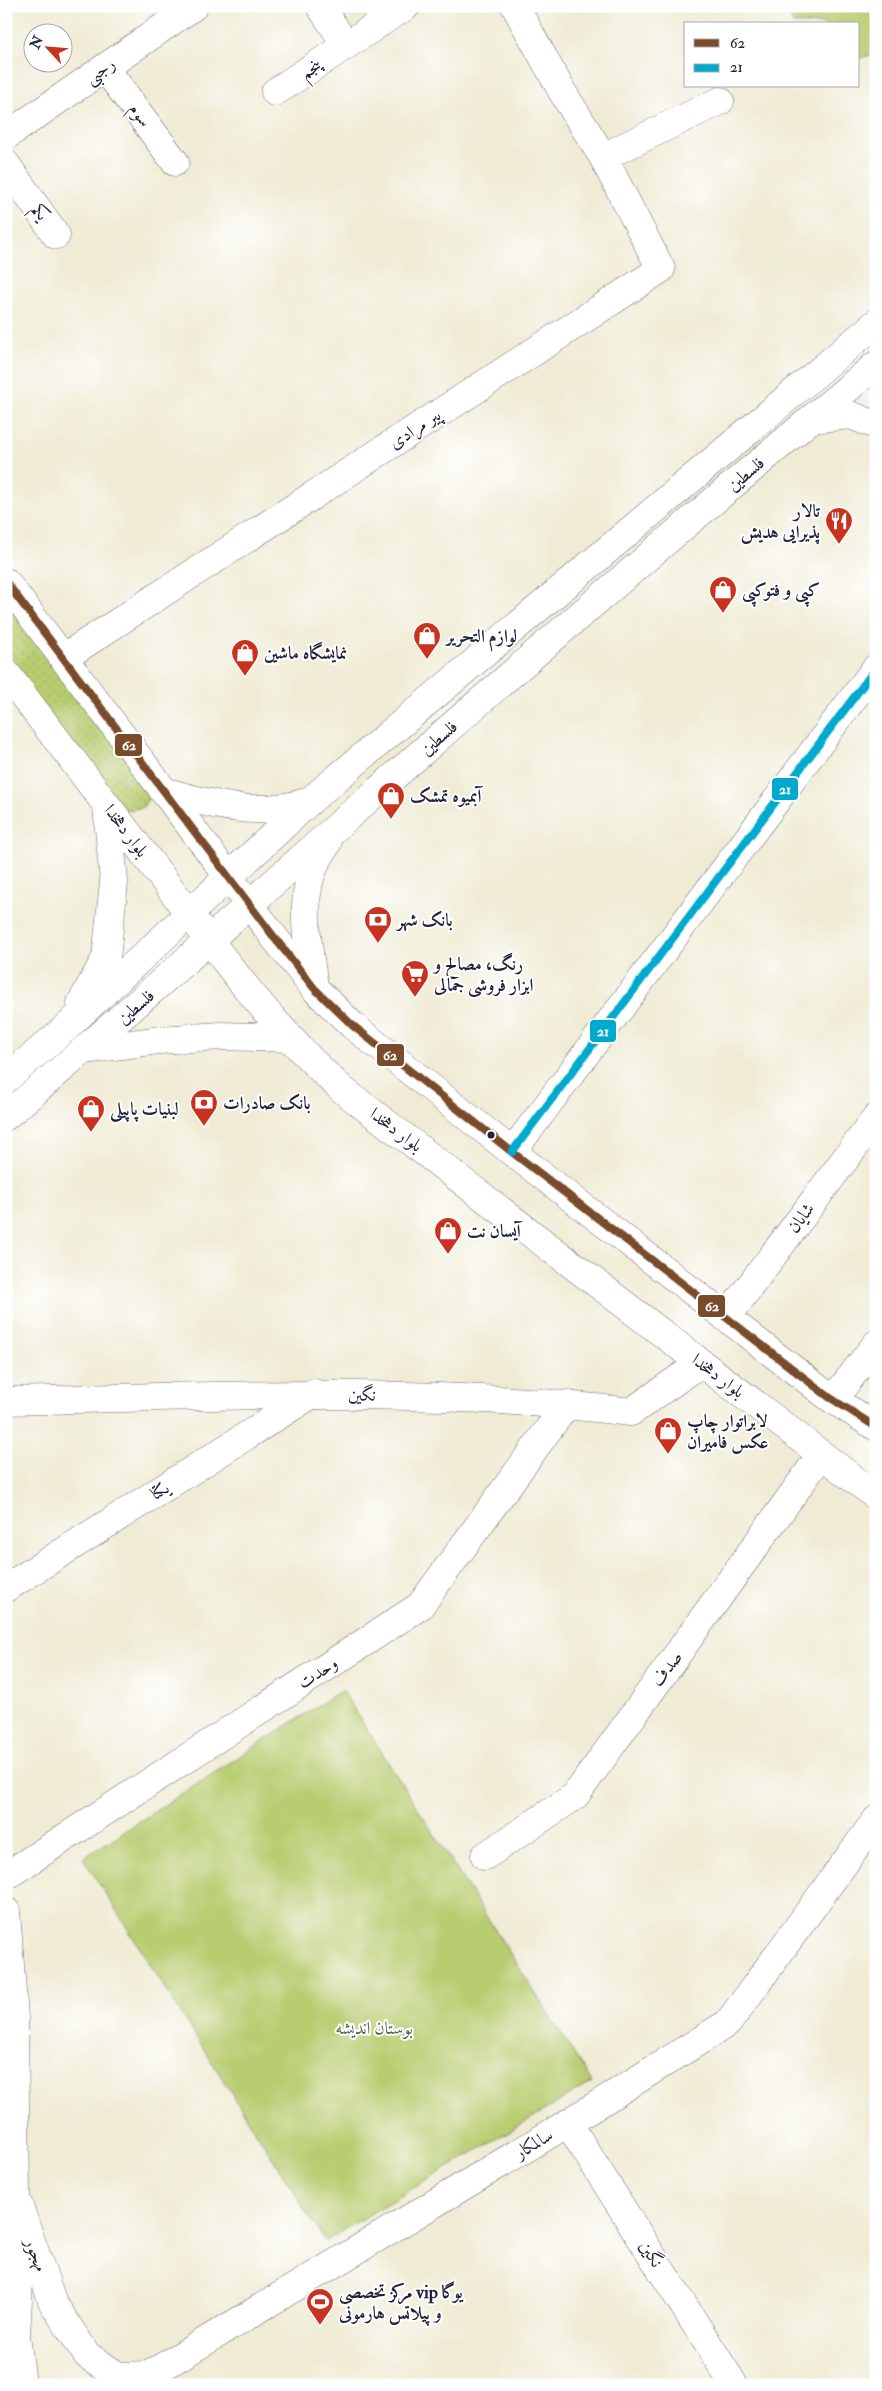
<svg xmlns="http://www.w3.org/2000/svg" width="882" height="2391" font-family="'IM FELL Double Pica',Amiri,serif">
<style>
.grass{fill:url(#grass-dots);stroke:#6d7756}
.park{fill:#b8cc70;stroke:#6d7756}
.lines{fill:none;stroke-linecap:round;stroke-linejoin:round}
.street-casing{stroke:#6a6871;stroke-width:29}
.secondary-casing{stroke:#6a6871;stroke-width:29}
.street{stroke:#fff;stroke-width:28}
.secondary{stroke:#fff;stroke-width:28}
.bus-1-casing{stroke:#fff;stroke-width:11}
.bus-2-casing{stroke:#fff;stroke-width:11}
.bus-1{stroke:#7a4b2a;stroke-width:8}
.bus-2{stroke:#00a9ce;stroke-width:8}
.bus-dot{fill:#22223b;stroke:#fff;stroke-width:2}
.labels{text-anchor:middle;dominant-baseline:central;stroke-width:4;stroke-linejoin:round;paint-order:stroke}
.street-label{font-size:18px;fill:#22223b;stroke:#fff}
.poi-label{font-size:18px;font-weight:bold;fill:#22223b;stroke:#fff;text-anchor:start}
.park-label{font-size:18px;fill:#565e4e;stroke:#fff}
.line-badge{stroke:#fff;stroke-width:2}
.badge-label{font-size:14px;text-anchor:middle;font-weight:bold;fill:#fff}
</style>
<defs>
<pattern id="grass-dots" width="8" height="8" patternUnits="userSpaceOnUse" patternTransform="scale(1.25)"><rect width="8" height="8" fill="#b8cc70"/><path d="M2 2h.1M6 6h.1" fill="none" stroke="#9eaf62" stroke-width="1.8" stroke-linecap="round"/></pattern>
</defs>
<rect width="100%" height="100%" fill="#fff"/>
<filter id="ink" filterUnits="userSpaceOnUse"><feTurbulence type="fractalNoise" baseFrequency=".02" numOctaves="2"/><feDisplacementMap in="SourceGraphic" scale="10" xChannelSelector="R" yChannelSelector="G"/><feConvolveMatrix kernelMatrix="1 2 1 2 8 2 1 2 1" color-interpolation-filters="sRGB"/></filter>
<filter id="wash" filterUnits="userSpaceOnUse"><feTurbulence type="fractalNoise" baseFrequency=".0096" numOctaves="4" result="noise"/><feDisplacementMap in="SourceGraphic" scale="20" xChannelSelector="R" yChannelSelector="G"/><feGaussianBlur stdDeviation="1.12" result="paint"/><feColorMatrix in="noise" values="0 0 0 0 0 0 0 0 0 0 0 0 0 0 0 0 0 1.4 0 .05"/><feComposite in="paint" operator="in"/></filter>
<g filter="url(#wash)">
<rect width="100%" height="100%" fill="#efebd4"/>
<!-- grass -->
<path class="grass" d="M6 582 150 795 143 807 131 810 107 806 6 672Z"/>
<!-- park -->
<g class="park">
<path d="M786 6H876V53L858 59V24H793Z"/>
<path d="M342 1690 592 2082 325 2241 83 1858Z"/>
</g>
</g>
<g filter="url(#ink)">
<g class="lines">
<defs>
<g id="street">
<path d="M320 6 346 45"/>
<path d="M105 68 175 162"/>
<path d="M275 92 406 6"/>
<path d="M6 136 194 6"/>
<path d="M603 157 720 101"/>
<path d="M6 164 56 235"/>
<path d="M63 658 661 269 603 157 563 93 515 6"/>
<path d="M512 1152 876 668"/>
<path d="M726 1318 876 1118"/>
<path d="M833 1400 876 1344"/>
<path d="M6 1401C214 1396 424 1386 631 1412L701 1363"/>
<path d="M6 1588 314 1393"/>
<path d="M485 1856 575 1796 821 1455"/>
<path d="M6 1876 420 1606 567 1404"/>
<path d="M6 1911 14 2018 16 2198 53 2303 87 2355 118 2376 149 2375 568 2123 728 2023 876 1820"/>
<path d="M568 2123 734 2385"/>
<path d="M22 2385 16 2335 22 2232"/>
</g>
<g id="secondary">
<path d="M811 419 850 415 876 425"/>
<path d="M6 582 274 937 314 988 352 1025 512 1152 829 1397 876 1427"/>
<path d="M6 673C60 743 113 814 167 884 221 957 276 1031 344 1091L876 1496"/>
<path d="M163 791C212 805 260 818 310 801"/>
<path d="M314 986C309 951 300 909 311 875 314 864 322 853 327 844"/>
<path d="M81 1003 106 958 114 882 107 806"/>
<path d="M86 1050 160 1040 221 1036 288 1038"/>
<path d="M6 1079 68 1026 311 800 876 323"/>
<path d="M6 1116C120 1021 230 921 341 823 517 668 695 515 876 365"/>
</g>
</defs>
<!-- street casing -->
<use href="#street" class="street-casing"/>
<!-- secondary casing -->
<use href="#secondary" class="secondary-casing"/>
<!-- street -->
<use href="#street" class="street"/>
<!-- secondary -->
<use href="#secondary" class="secondary"/>
<defs>
<path id="bus-1" d="M6 582 274 937 314 988 352 1025 512 1152 829 1397 876 1427"/>
<path id="bus-2" d="M512 1152 876 668"/>
</defs>
<!-- bus-1 casing -->
<use href="#bus-1" class="bus-1-casing"/>
<!-- bus-2 casing -->
<use href="#bus-2" class="bus-2-casing"/>
<!-- bus-1 -->
<use href="#bus-1" class="bus-1"/>
<!-- bus-2 -->
<use href="#bus-2" class="bus-2"/>
</g>
</g>
<!-- icons -->
<defs>
<symbol id="restaurant-pin" viewBox="-11 -11 22 30"><path d="M0 17L-7.5 6A9.5 9.5 0 1 1 7.5 6Z" fill="#c8321e" stroke="#fff"/><path d="M-5-6h1v4h1v-4h1v4h1v-4h1v5L-1.5 .5V6h-2V.5L-5-1ZM5-6V6H3V1.5H1.5Q1.5-4 5-6Z" fill="#fff"/></symbol>
<symbol id="shop-pin" viewBox="-11 -11 22 30"><path d="M0 17L-7.5 6A9.5 9.5 0 1 1 7.5 6Z" fill="#c8321e" stroke="#fff"/><path d="M-5-2.5h2.3a2.7 3.5 0 0 1 5.4 0H5L5.5 6h-11ZM-1.5-2.5h3a1.5 2.3 0 0 0-3 0Z" fill="#fff"/></symbol>
<symbol id="bank-pin" viewBox="-11 -11 22 30"><path d="M0 17L-7.5 6A9.5 9.5 0 1 1 7.5 6Z" fill="#c8321e" stroke="#fff"/><path d="M-6-4H6V4H-6ZM0-2.3a2.3 2.3 0 1 0 0 4.6a2.3 2.3 0 1 0 0-4.6Z" fill="#fff"/></symbol>
<symbol id="supermarket-pin" viewBox="-11 -11 22 30"><path d="M0 17L-7.5 6A9.5 9.5 0 1 1 7.5 6Z" fill="#c8321e" stroke="#fff"/><path d="M-6-5.5h2.5l.6 2H6L4.5 2H-2.5L-4.4-4H-6ZM-1.5 3.2a1.3 1.3 0 1 0 .1 0ZM3 3.2a1.3 1.3 0 1 0 .1 0Z" fill="#fff"/></symbol>
<symbol id="stadium-pin" viewBox="-11 -11 22 30"><path d="M0 17L-7.5 6A9.5 9.5 0 1 1 7.5 6Z" fill="#c8321e" stroke="#fff"/><path d="M0-5a6.5 5 0 1 0 0 10a6.5 5 0 1 0 0-10ZM-3.5-1.8h7v3.6h-7Z" fill="#fff"/></symbol>
</defs>
<g fill-rule="evenodd">
<use href="#restaurant-pin" x="823" y="505" width="32" height="43"/>
<use href="#shop-pin" x="707" y="574" width="32" height="43"/>
<use href="#shop-pin" x="411" y="620" width="32" height="43"/>
<use href="#shop-pin" x="229" y="637" width="32" height="43"/>
<use href="#shop-pin" x="375" y="780" width="32" height="43"/>
<use href="#bank-pin" x="362" y="904" width="32" height="43"/>
<use href="#supermarket-pin" x="399" y="958" width="32" height="43"/>
<use href="#bank-pin" x="188" y="1087" width="32" height="43"/>
<use href="#shop-pin" x="75" y="1093" width="32" height="43"/>
<use href="#shop-pin" x="432" y="1215" width="32" height="43"/>
<use href="#shop-pin" x="652" y="1415" width="32" height="43"/>
<use href="#stadium-pin" x="304" y="2286" width="32" height="43"/>
</g>
<!-- markers -->
<circle class="bus-dot" cx="491" cy="1135" r="4.5"/>
<g class="labels">
<!-- street labels -->
<g class="street-label">
<text transform="translate(311 69) rotate(-33)">پنجم</text>
<text transform="translate(100 71) rotate(-35)">رجبی</text>
<text transform="translate(140 115) rotate(53)">سوم</text>
<text transform="translate(40 212) rotate(55)">یکم</text>
<text transform="translate(415 429) rotate(-33)">پیر مرادی</text>
<text transform="translate(746 474) rotate(-40)">فلسطین</text>
<text transform="translate(439 738) rotate(-41)">فلسطین</text>
<text transform="translate(126 831) rotate(53)">بلوار دهخدا</text>
<text transform="translate(136 1007) rotate(-41)">فلسطین</text>
<text transform="translate(396 1130) rotate(37)">بلوار دهخدا</text>
<text transform="translate(801 1218) rotate(-53)">شایان</text>
<text transform="translate(718 1376) rotate(37)">بلوار دهخدا</text>
<text transform="translate(362 1395) rotate(2)">نگین</text>
<text transform="translate(160 1491) rotate(-32)">یکتا</text>
<text transform="translate(667 1669) rotate(-54)">صدف</text>
<text transform="translate(318 1673) rotate(-33)">وحدت</text>
<text transform="translate(534 2144) rotate(-31)">سالمکار</text>
<text transform="translate(651 2254) rotate(58)">نگین</text>
<text transform="translate(36 2255) rotate(70)">مهجور</text>
</g>
<!-- poi labels -->
<g class="poi-label">
<text x="820" y="511" text-anchor="end">تالار<tspan x="820" dy="21">پذیرایی هدیش</tspan></text>
<text x="742" y="590">کپی و فتوکپی</text>
<text x="446" y="636">لوازم التحریر</text>
<text x="264" y="653">نمایشگاه ماشین</text>
<text x="410" y="796">آبمیوه تمشک</text>
<text x="397" y="920">بانک شهر</text>
<text x="434" y="964">رنگ، مصالح و<tspan x="434" dy="21">ابزار فروشی جمالی</tspan></text>
<text x="223" y="1103">بانک صادرات</text>
<text x="110" y="1109">لبنیات پاپیلی</text>
<text x="467" y="1231">آیسان نت</text>
<text x="687" y="1421">لابراتوار چاپ<tspan x="687" dy="21">عکس فامیران</tspan></text>
<text x="339" y="2292">مرکز تخصصی vip یوگا<tspan x="339" dy="21">و پیلاتس هارمونی</tspan></text>
</g>
<!-- park labels -->
<g class="park-label">
<text x="374" y="2028">بوستان اندیشه</text>
</g>
</g>
<g class="line-badge">
<rect x="114" y="733" width="29" height="24" rx="5" fill="#7a4b2a"/>
<rect x="771" y="777" width="28" height="24" rx="5" fill="#00a9ce"/>
<rect x="589" y="1019" width="28" height="24" rx="5" fill="#00a9ce"/>
<rect x="376" y="1043" width="29" height="24" rx="5" fill="#7a4b2a"/>
<rect x="697" y="1294" width="29" height="24" rx="5" fill="#7a4b2a"/>
</g>
<g class="badge-label">
<text x="129" y="750">62</text>
<text x="785" y="794">21</text>
<text x="603" y="1036">21</text>
<text x="390" y="1060">62</text>
<text x="712" y="1311">62</text>
</g>
<!-- margin -->
<rect width="882" height="2391" fill="none" stroke="#fff" stroke-width="25"/>
<!-- legend -->
<rect x="684" y="22" width="175" height="65" fill="#ffffff" stroke="#a7a7b1"/>
<rect x="694" y="39" width="25" height="8" fill="#7a4b2a" stroke="#a7a7b1"/>
<text x="730" y="48" font-size="15" fill="#22223b">62</text>
<rect x="694" y="64" width="25" height="8" fill="#00a9ce" stroke="#a7a7b1"/>
<text x="730" y="72" font-size="15" fill="#22223b">21</text>
<!-- north arrow -->
<g transform="translate(48 48) rotate(296)"><circle r="24" fill="#ffffff" stroke="#a7a7b1"/>
<path d="M0-4L9 19L0 12L-9 19Z" fill="#c8321e"/>
<text y="-8" font-size="14" font-weight="bold" text-anchor="middle" fill="#22223b">N</text>
</g>
</svg>
